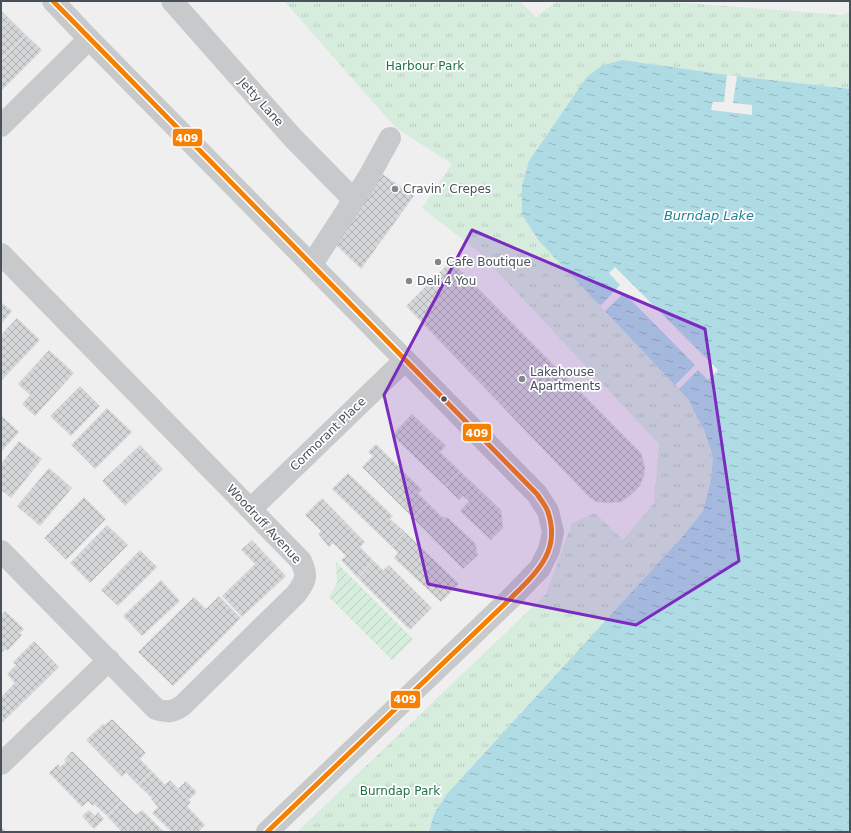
<svg xmlns="http://www.w3.org/2000/svg" width="851" height="833" font-family="'DejaVu Sans',sans-serif">
<style>
.park{fill:url(#park-tufts)}
.garden{fill:url(#garden-furrows)}
.water{fill:url(#water-ripples)}
.pier{fill:#efefef}
.building{fill:url(#building-cross-hatch);stroke:#e0e1e1}
.lines{fill:none;stroke-linecap:round;stroke-linejoin:round}
.street{stroke:#c7c9ca;stroke-width:22}
.bus-1-casing{stroke:#fff;stroke-width:8}
.bus-1{stroke:#f68004;stroke-width:5}
.marked{fill:#7b2cbf;fill-opacity:0.2;stroke:#7b2cbf;stroke-width:3;stroke-linejoin:round}
.poi-dot{fill:#82888e;stroke:#fff;stroke-width:1.5}
.bus-dot{fill:#485159;stroke:#fff;stroke-width:1.5}
.labels{text-anchor:middle;dominant-baseline:central;stroke-width:3.5;stroke-linejoin:round;paint-order:stroke}
.park-label{font-size:12px;fill:#217147;stroke:#fff}
.street-label{font-size:12px;fill:#485159;stroke:#fff}
.poi-label{font-size:12px;fill:#485159;stroke:#fff;text-anchor:start}
.water-label{font-size:13px;font-style:italic;fill:#1d8197;stroke:#fff}
.line-badge{stroke:#fff;stroke-width:1.5}
.badge-label{font-size:11px;text-anchor:middle;font-weight:bold;fill:#fff}
</style>
<defs>
<pattern id="park-tufts" width="24" height="20" patternUnits="userSpaceOnUse"><rect width="24" height="20" fill="#d6ecdd"/><path d="M3 7l-1-3M5 7V3M7 7l1-3M15 17l-1-3M17 17v-4M19 17l1-3" fill="none" stroke="#b9ccc0"/></pattern>
<pattern id="garden-furrows" width="10" height="10" patternUnits="userSpaceOnUse"><rect width="10" height="10" fill="#d6ecdd"/><path d="M-1 1l2-2M0 10L10 0M9 11l2-2" fill="none" stroke="#b9ccc0"/></pattern>
<pattern id="water-ripples" width="26" height="14" patternUnits="userSpaceOnUse"><rect width="26" height="14" fill="#afdbe5"/><path d="M2 4q2-2 4 0t4 0M15 11q2-2 4 0t4 0" fill="none" stroke="#90b4bd"/></pattern>
<pattern id="building-cross-hatch" width="8" height="8" patternUnits="userSpaceOnUse"><rect width="8" height="8" fill="#d5d6d8"/><path d="M0 0l8 8M0 8l8-8" fill="none" stroke="#afb0b2"/></pattern>
</defs>
<rect width="100%" height="100%" fill="#efefef"/>
<!-- park -->
<path class="park" d="M284 1H519L536 17 557 1H659L843 15 850 11V89L740 77 622 60 522 186V215L539 241 688 399 704 430 713 456 711 481 703 511 682 537 446 795 434 814 429 832H297L546 594 572 523 595 513 623 540 654 503 659 444 479 252 422 208 452 164 396 128Z"/>
<!-- garden -->
<path class="garden" d="M336 562 413 639 392 660 329 597 337 583Z"/>
<!-- water -->
<path class="water" d="M622 60 735 76 850 89V832H429L434 814 446 795 682 537 703 511 711 481 713 456 704 430 688 399 539 241 522 215V186L529 161 586 78 601 66Z"/>
<!-- pier -->
<g class="pier">
<path d="M727 75 737 76 733 103 752 105V115L711 110 713 102H724Z"/>
<path d="M615 267 718 370 708 380 698 370 679 389 675 385 695 365 624 293 605 311 600 306 620 285 609 273Z"/>
</g>
<!-- building -->
<g class="building">
<path d="M1 10 11 20 1 29Z"/>
<path d="M11 20 26 35 1 60V29Z"/>
<path d="M26 35 42 50 1 91V60Z"/>
<path d="M381 173 414 196 361 269 334 243Z"/>
<path d="M451 261 641 453 645 467 644 475 640 486 631 495 621 502 608 503 597 502 589 497 406 306Z"/>
<path d="M1 302 12 311 1 324Z"/>
<path d="M17 318 40 340 1 381V335Z"/>
<path d="M49 350 74 373 35 416 22 404 30 395 18 384Z"/>
<path d="M80 386 100 406 71 436 50 416Z"/>
<path d="M107 408 132 432 95 469 71 445Z"/>
<path d="M412 414 446 446 440 452 460 471 445 486 392 435Z"/>
<path d="M1 415 19 432 1 452Z"/>
<path d="M19 441 42 459 11 498 1 490V464Z"/>
<path d="M376 444 422 490 418 493 428 503 413 518 362 467 373 456 368 452Z"/>
<path d="M140 445 163 469 125 506 102 481Z"/>
<path d="M49 468 72 488 40 526 17 506Z"/>
<path d="M460 471 501 510 503 528 491 540 460 511 469 501 463 496 459 500 445 486Z"/>
<path d="M348 473 393 516 390 519 405 532 391 546 332 489Z"/>
<path d="M84 497 106 519 66 560 44 538Z"/>
<path d="M322 498 365 542 360 547 374 561 358 578 341 560 346 556 333 543 329 547 318 534 321 531 305 515Z"/>
<path d="M428 503 442 517 448 518 475 543 478 555 463 569 413 518Z"/>
<path d="M107 525 128 545 90 583 70 563Z"/>
<path d="M405 532 459 584 441 602 394 558 398 553 391 546Z"/>
<path d="M252 540 286 576 242 617 222 596 255 564 241 550Z"/>
<path d="M140 550 157 567 118 606 101 590Z"/>
<path d="M374 561 383 570 389 565 432 608 410 630 358 578Z"/>
<path d="M161 580 180 601 142 636 123 616Z"/>
<path d="M219 596 241 618 173 686 138 652 194 597 206 609Z"/>
<path d="M5 611 24 629 20 633 22 635 7 651 6 649 1 653V615Z"/>
<path d="M34 641 59 667 5 720 1 716V697L15 683 7 674 16 665 13 662Z"/>
<path d="M1 716 5 720 1 724Z"/>
<path d="M112 719 146 753 140 759 152 771 138 785 126 773 122 777 86 740 103 724 105 725Z"/>
<path d="M72 751 122 801 107 816 94 804 93 806 88 801 82 807 49 773 58 764 60 767 66 762 64 760Z"/>
<path d="M152 771 165 785 170 780 191 802 187 806 205 825 198 832H172L152 813 158 807 151 799 152 798 138 785Z"/>
<path d="M186 781 197 792 189 800 178 789Z"/>
<path d="M122 801 136 815 142 810 164 832H120L121 831 107 816Z"/>
<path d="M89 810 95 816 98 812 104 819 94 829 82 816Z"/>
<path d="M2 828 7 832H1Z"/>
</g>
<g class="lines">
<!-- street -->
<g class="street">
<path d="M53 1 89 39 537 494 548 511 553 532 549 550 540 568 512 597 267 832"/>
<path d="M172 1 293 138 354 200"/>
<path d="M1 126 89 39"/>
<path d="M1 254 301 561C308 576 306 581 296 594L183 705C174 712 167 713 156 709L1 551"/>
<path d="M312 264 368 178 390 138"/>
<path d="M251 509 405 360"/>
<path d="M1 764 109 660"/>
</g>
<defs>
<path id="bus-1" d="M53 1 537 494C541 500 546 506 548 512 561 551 537 572 512 597L267 832"/>
</defs>
<!-- bus-1 casing -->
<use href="#bus-1" class="bus-1-casing"/>
<!-- bus-1 -->
<use href="#bus-1" class="bus-1"/>
</g>
<!-- marked area -->
<path class="marked" d="M472 230 705 329 739 561 636 625 428 584 384 395Z"/>
<!-- markers -->
<g class="poi-dot">
<circle cx="395" cy="189" r="4"/>
<circle cx="438" cy="262" r="4"/>
<circle cx="409" cy="281" r="4"/>
<circle cx="522" cy="379" r="4"/>
</g>
<circle class="bus-dot" cx="444" cy="399" r="3.5"/>
<g class="labels">
<!-- park labels -->
<g class="park-label">
<text x="425" y="66">Harbour Park</text>
<text x="400" y="791">Burndap Park</text>
</g>
<!-- street labels -->
<g class="street-label">
<text transform="translate(261 102) rotate(48)">Jetty Lane</text>
<text transform="translate(328 434) rotate(-44)">Cormorant Place</text>
<text transform="translate(264 524) rotate(47)">Woodruff Avenue</text>
</g>
<!-- poi labels -->
<g class="poi-label">
<text x="403" y="189">Cravin’ Crepes</text>
<text x="446" y="262">Cafe Boutique</text>
<text x="417" y="281">Deli 4 You</text>
<text x="530" y="372">Lakehouse<tspan x="530" dy="14">Apartments</tspan></text>
</g>
<!-- water labels -->
<g class="water-label">
<text x="709" y="215">Burndap Lake</text>
</g>
</g>
<g class="line-badge">
<rect x="172" y="128" width="31" height="19" rx="4" fill="#f68004"/>
<rect x="462" y="423" width="30" height="19" rx="4" fill="#f68004"/>
<rect x="390" y="690" width="31" height="19" rx="4" fill="#f68004"/>
</g>
<g class="badge-label">
<text x="187" y="142">409</text>
<text x="477" y="437">409</text>
<text x="405" y="703">409</text>
</g>
<!-- border -->
<rect width="851" height="833" fill="none" stroke="#485159" stroke-width="4"/>
</svg>
